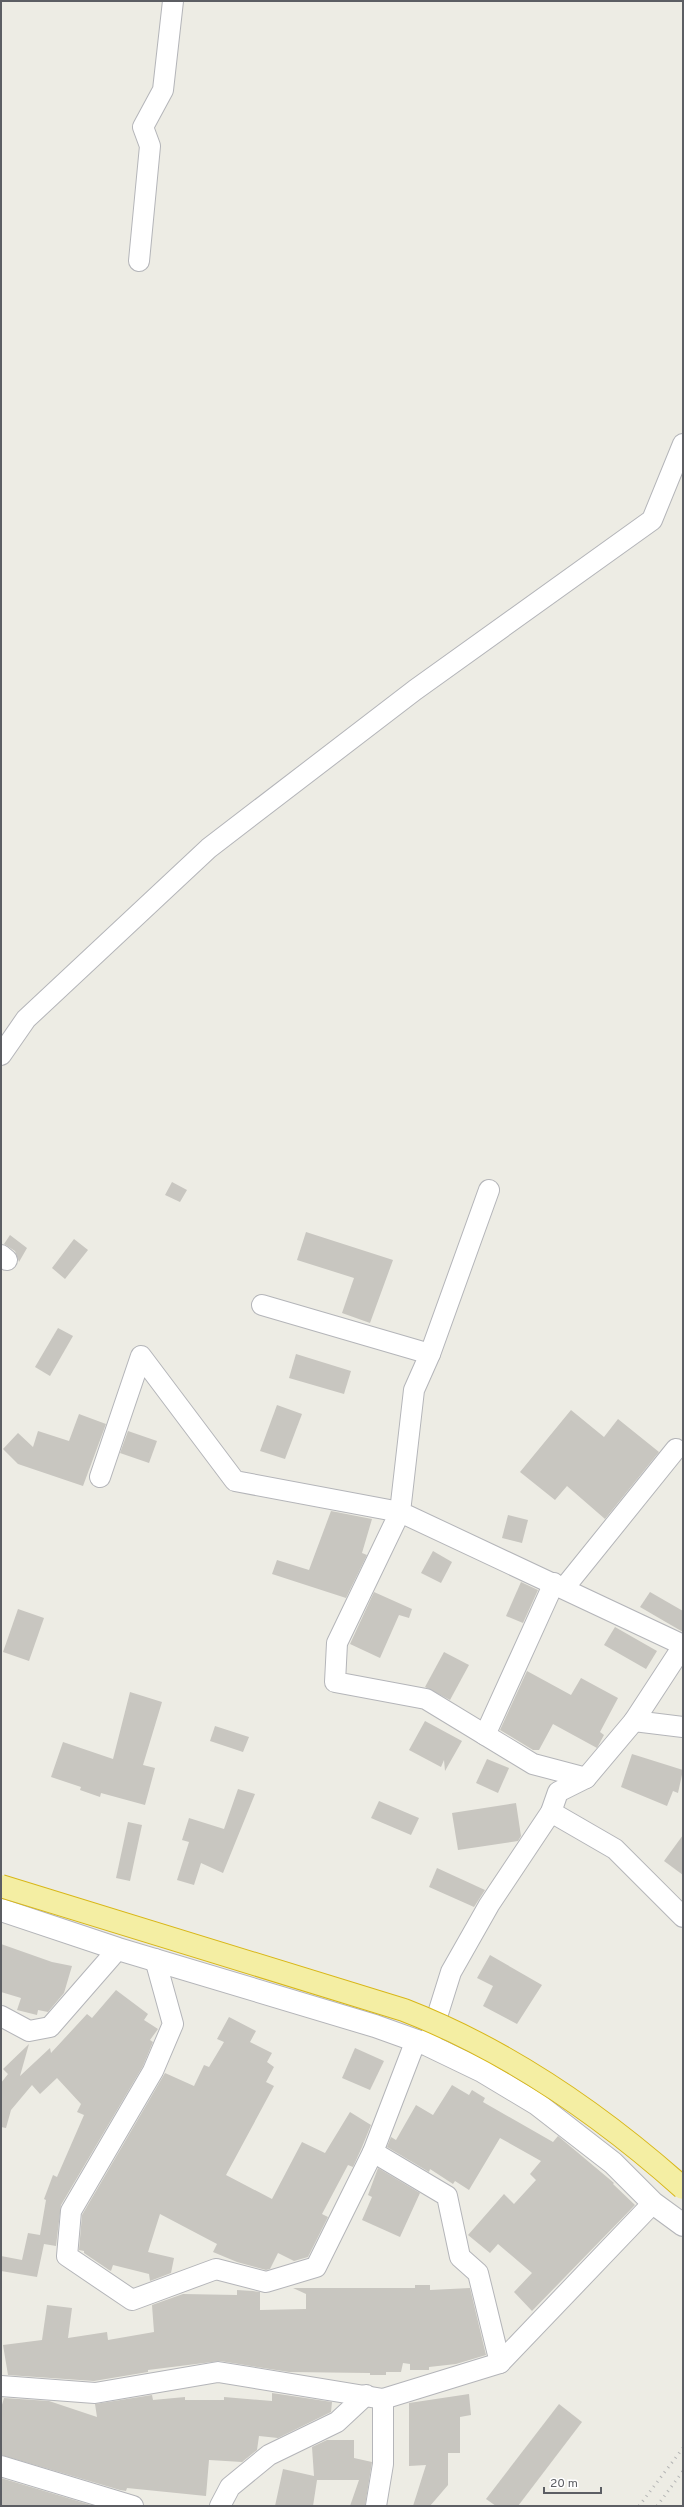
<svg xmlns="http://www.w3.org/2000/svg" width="684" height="2507" font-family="Overpass,sans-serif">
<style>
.building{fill:#c8c6c0}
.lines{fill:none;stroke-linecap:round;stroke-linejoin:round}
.minor-casing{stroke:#b4b5b9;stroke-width:22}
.tertiary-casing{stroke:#b4b5b9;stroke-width:24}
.minor{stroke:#fff;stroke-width:20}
.tertiary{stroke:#fff;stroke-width:22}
.rail{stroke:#b4b5b5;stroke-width:3;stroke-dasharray:1 5;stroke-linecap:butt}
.trunk-bridge-casing{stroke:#d8b718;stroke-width:24;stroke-linecap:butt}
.trunk-bridge{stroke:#f4eea3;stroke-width:22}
</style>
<rect width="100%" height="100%" fill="#edece4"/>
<!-- building -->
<g class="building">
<path d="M172 1182 187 1190 180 1202 165 1195Z"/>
<path d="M306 1232 393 1260 370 1323 342 1313 354 1278 297 1260Z"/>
<path d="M10 1235 27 1248 19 1262 15 1251 4 1244Z"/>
<path d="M74 1239 88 1250 65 1279 52 1268Z"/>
<path d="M58 1328 73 1336 50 1376 35 1367Z"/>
<path d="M296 1354 351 1371 344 1394 289 1378Z"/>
<path d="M277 1405 302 1414 285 1459 260 1451Z"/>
<path d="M571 1410 604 1437 618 1419 659 1452 605 1519 567 1486 555 1500 520 1472Z"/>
<path d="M79 1414 106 1424 83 1486 18 1464 3 1449 18 1433 33 1447 38 1431 69 1441Z"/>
<path d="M128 1431 157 1441 149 1463 120 1453Z"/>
<path d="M331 1511 372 1519 362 1553 367 1555 346 1598 272 1574 277 1560 309 1570Z"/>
<path d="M508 1515 528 1520 522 1543 502 1538Z"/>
<path d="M433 1551 452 1562 441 1583 421 1573Z"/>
<path d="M521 1582 538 1590 523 1623 506 1616Z"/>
<path d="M374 1592 412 1609 409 1618 399 1615 380 1658 350 1644Z"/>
<path d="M650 1592 683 1611V1632L640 1607Z"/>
<path d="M18 1609 44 1618 29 1661 3 1652Z"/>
<path d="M615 1627 657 1651 646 1669 604 1645Z"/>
<path d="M444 1652 469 1665 450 1700 425 1687Z"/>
<path d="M527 1671 571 1695 581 1678 618 1698 600 1732 604 1735 597 1748 553 1724 539 1750H533L500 1730Z"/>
<path d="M130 1692 162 1702 143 1765 155 1768 145 1805 101 1793 100 1797 80 1790 81 1787 51 1777 63 1742 113 1759Z"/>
<path d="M425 1721 462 1741 445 1771 444 1760 441 1767 409 1750Z"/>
<path d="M215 1726 249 1737 243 1752 210 1741Z"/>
<path d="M632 1754 683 1770 678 1793 673 1791 667 1806 621 1787Z"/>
<path d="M487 1759 509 1768 498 1793 476 1783Z"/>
<path d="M238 1789 255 1794 223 1873 201 1863 194 1885 177 1880 189 1842 182 1840 189 1818 224 1829Z"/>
<path d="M379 1801 419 1818 411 1835 371 1818Z"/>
<path d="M516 1803 521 1836 518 1841 458 1850 452 1813Z"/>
<path d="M128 1822 142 1825 130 1881 116 1878Z"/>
<path d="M683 1835V1875L664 1861Z"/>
<path d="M437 1868 485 1890 474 1907 429 1887Z"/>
<path d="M1 1944 52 1962 72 1966 64 1993 48 2012 38 2010 37 2015 17 2010 21 1998 1 1992Z"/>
<path d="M490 1955 542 1985 517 2024 483 2006 493 1986 477 1978Z"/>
<path d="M116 1990 148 2014 144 2020 158 2029 150 2040 153 2042 143 2066 61 2205 56 2246 44 2244 37 2277 1 2271V2256L22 2260 28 2233 40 2235 46 2200 44 2199 53 2175 57 2177 84 2115 77 2112 81 2104 57 2078 40 2094 32 2085 11 2110 6 2128 1 2127V2083L8 2074 3 2069 29 2044 20 2076 50 2048 51 2053 87 2014 92 2018Z"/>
<path d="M229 2017 256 2031 250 2042 272 2053 267 2062 274 2067 266 2082 274 2086 226 2175 272 2199 302 2142 325 2153 350 2112 371 2125 362 2147 353 2167 348 2165 322 2214 328 2217 308 2257 294 2261 278 2253 270 2269 266 2270 237 2262 213 2252 217 2244 160 2214 148 2252 174 2258 171 2273 150 2281 149 2274 113 2265 111 2271 109 2270 84 2253V2251L79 2250 82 2215 165 2073 194 2086 204 2065 209 2067 224 2042 217 2039Z"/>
<path d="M355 2048 384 2061 370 2090 342 2078Z"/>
<path d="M452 2085 469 2095 472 2090 485 2098 483 2102 553 2142 558 2136 614 2183 613 2184 635 2205 532 2311 514 2292 532 2273 498 2244 490 2253 468 2235 504 2194 514 2204 536 2180 530 2174 541 2161 500 2138 469 2190 455 2181 453 2184 430 2169 429 2172 387 2147 391 2137 396 2140 416 2105 433 2115Z"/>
<path d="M378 2168 420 2193 400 2237 362 2220 372 2197 368 2195Z"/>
<path d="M415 2285H430V2290L470 2288 486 2355 456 2364 429 2367V2370H410V2364L403 2363 401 2372H386V2375H370V2373L289 2372 220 2361 148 2370V2372L94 2381 8 2375 3 2345 42 2340 47 2305 72 2308 68 2338 107 2332 108 2340 154 2332 152 2305 183 2294 237 2295V2290L253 2291 260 2292V2310L306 2309V2294L293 2288H415Z"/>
<path d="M272 2393 332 2402 331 2412 278 2438 259 2436 257 2450 242 2462 209 2460 206 2496 127 2488 126 2491 120 2490 1 2455V2408L4 2398 49 2401 97 2417 95 2404 152 2395 153 2400 185 2397V2400H224V2397L272 2401Z"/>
<path d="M469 2394 471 2415 460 2417V2453H448V2485L430 2506H413L426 2465 409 2466V2403Z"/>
<path d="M559 2404 582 2422 518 2506H496L486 2499Z"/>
<path d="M327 2440H354V2458L372 2462 365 2506H350L359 2480H317L313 2506H275L283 2469 314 2476 312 2447Z"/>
<path d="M1 2478 91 2505V2506H1Z"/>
</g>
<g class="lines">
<defs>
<g id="minor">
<path d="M139 261 150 146 143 127 163 90 173 1"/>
<path d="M1 1055 26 1019 209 848 415 690 652 520 683 444"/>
<path d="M489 1190 430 1354 414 1390 400 1512 683 1645"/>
<path d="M1 1255 7 1260"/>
<path d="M262 1305 430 1354"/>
<path d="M100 1477 141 1356 235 1481 400 1512 337 1643 335 1682 426 1699 533 1764 586 1778"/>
<path d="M564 1588 676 1449"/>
<path d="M634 1721 683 1727"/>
<path d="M485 1735 554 1583"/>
<path d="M551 1812 615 1849 683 1917"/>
<path d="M155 1959 173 2024 153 2071 71 2211 67 2256 132 2300 216 2269 266 2282 316 2267 373 2152"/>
<path d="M1 2016 29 2031 50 2027 118 1949"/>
<path d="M430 2039 451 1972 489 1905 551 1812 558 1792 586 1778 634 1721 683 1646"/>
<path d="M416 2040 373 2152 447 2196 460 2257 478 2273 500 2363"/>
<path d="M1 2386 95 2393 218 2372 383 2399 500 2363 653 2203"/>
<path d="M1 2466 133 2506"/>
<path d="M220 2506 230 2487 269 2455 337 2422 366 2395"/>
<path d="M376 2506 383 2464V2399"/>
</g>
<path id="tertiary" d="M1 1910 118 1949 375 2026 428 2045 482 2071 537 2104 613 2163 653 2203 683 2225"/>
</defs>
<!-- minor casing -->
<use href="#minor" class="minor-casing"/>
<!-- tertiary casing -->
<use href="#tertiary" class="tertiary-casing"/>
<!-- minor -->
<use href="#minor" class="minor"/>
<!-- tertiary -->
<use href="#tertiary" class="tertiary"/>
<!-- rail -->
<g class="rail">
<path d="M639 2506 683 2448"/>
<path d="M657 2506 683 2471"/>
</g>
<defs>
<path id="trunk-bridge" d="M1 1886 404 2010C507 2050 600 2114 683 2188"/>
</defs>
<!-- trunk-bridge casing -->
<use href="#trunk-bridge" class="trunk-bridge-casing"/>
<!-- trunk-bridge -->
<use href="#trunk-bridge" class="trunk-bridge"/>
</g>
<!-- border -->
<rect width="684" height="2507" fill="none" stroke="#5c5e63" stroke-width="4"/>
<!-- scale -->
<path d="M544 2487v6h57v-6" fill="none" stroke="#5c5e63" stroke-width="2"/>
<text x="550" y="2487" font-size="12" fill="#5c5e63" stroke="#ffffff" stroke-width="3" paint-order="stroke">20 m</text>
</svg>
